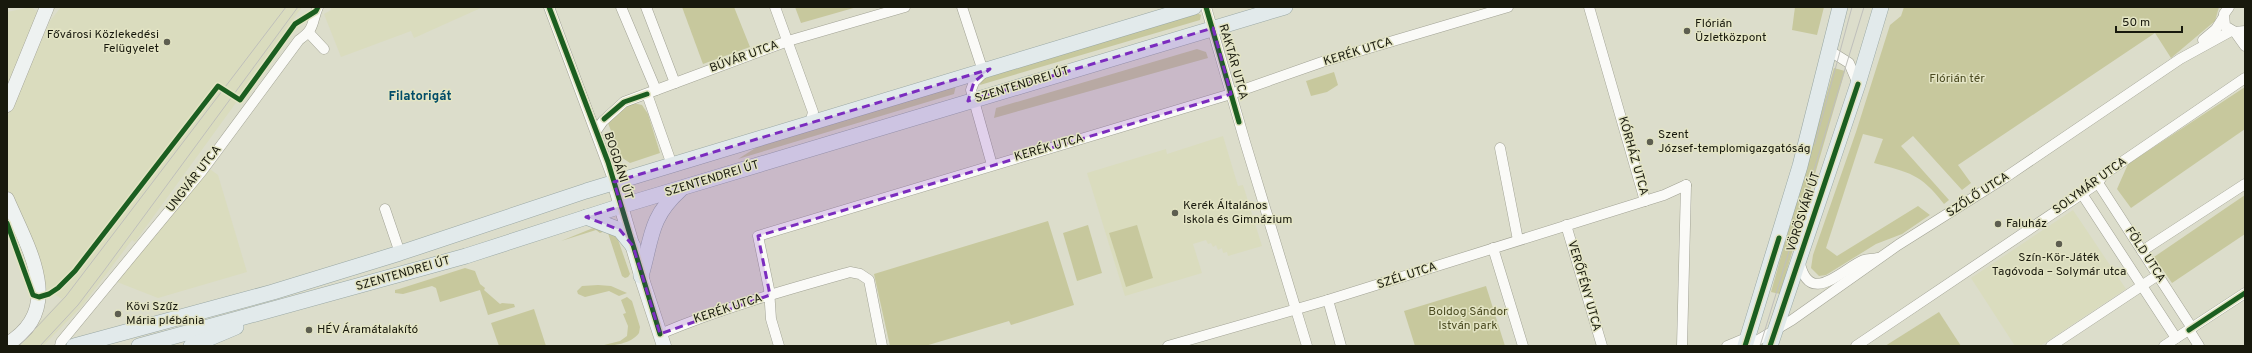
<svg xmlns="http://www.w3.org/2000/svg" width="2252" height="353" font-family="Overpass,sans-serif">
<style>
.built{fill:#dadcbe}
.green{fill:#c7c89d}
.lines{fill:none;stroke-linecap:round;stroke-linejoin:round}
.street-casing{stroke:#a1a294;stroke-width:11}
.secondary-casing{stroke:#a1a294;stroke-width:15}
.primary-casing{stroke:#99a7a4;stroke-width:16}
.street{stroke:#fafaf7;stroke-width:10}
.secondary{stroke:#eef2f1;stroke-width:14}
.primary{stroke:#e2eaeb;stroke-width:15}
.tram{stroke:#bfbfbb;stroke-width:1}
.cycleway-casing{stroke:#e3e4c4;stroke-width:8}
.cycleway{stroke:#1b5e20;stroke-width:5}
.marked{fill:#7b2cbf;fill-opacity:0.2;stroke:#7b2cbf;stroke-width:3;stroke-dasharray:8 5;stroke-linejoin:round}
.poi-dot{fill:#5d5e50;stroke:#e3e4c4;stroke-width:1.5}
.labels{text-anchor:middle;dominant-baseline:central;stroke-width:3;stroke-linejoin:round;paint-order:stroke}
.poi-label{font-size:12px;fill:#18190d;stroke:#e3e4c4;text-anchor:start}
.street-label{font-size:12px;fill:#18190d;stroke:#e3e4c4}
.park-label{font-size:12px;fill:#4b4b21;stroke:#e3e4c4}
.neighbourhood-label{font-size:13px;font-weight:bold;fill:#004c68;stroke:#e3e4c4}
</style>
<rect width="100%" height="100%" fill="#dcddcb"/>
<!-- built -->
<g class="built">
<path d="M31 7 39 13 7 85V12Z"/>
<path d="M61 7H302L236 99 238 100 135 242 132 240 82 306 43 346H17L62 299 44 288 7 188V118L50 21Z"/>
<path d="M330 7H483L414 38 411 31 341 57 324 14 331 10Z"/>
<path d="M1223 136 1238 186 1243 185 1262 246 1228 256 1227 252 1223 253 1222 248 1218 250 1216 245 1213 247 1211 243 1208 244 1206 240 1193 244 1202 273 1125 296 1087 173 1166 149 1167 154Z"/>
<path d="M207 167 218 175 247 272 158 298 112 280Z"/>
<path d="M2073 210 2126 289 2040 346H2015L1971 278Z"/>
</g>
<!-- green -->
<g class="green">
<path d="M682 7H734L750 47 703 64Z"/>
<path d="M795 7H857L801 23Z"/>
<path d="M1795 7H1824L1817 35 1792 30Z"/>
<path d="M1904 7H2219L2215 21 2171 58 2155 33 1958 165 1971 183 1962 190 1913 136 1901 146 1949 200 1944 204C1920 173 1910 173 1874 163L1883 139 1863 134 1826 248 1837 256 1918 206 1930 215 1902 234 1876 244 1826 275 1819 276 1811 268 1813 255 1856 132 1890 25 1901 16Z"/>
<path d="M1197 13 1201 15 1200 20 980 85 982 78Z"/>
<path d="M1197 49 1206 52 1208 58 994 118 996 108Z"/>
<path d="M1834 68 1845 71 1780 294 1771 292Z"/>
<path d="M1334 72 1338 85 1327 92 1311 96 1306 81Z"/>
<path d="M956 85 954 94 738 159 757 147Z"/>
<path d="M2245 87V129L2131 208 2117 189 2128 164Z"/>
<path d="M633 103 642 105 648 114 660 153 630 163 621 157 608 123 624 107Z"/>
<path d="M2245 195V234L2172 283 2154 257Z"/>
<path d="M1048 221 1074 305 1011 325 1009 321 925 346H890L874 274Z"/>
<path d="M1088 225 1102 273 1077 281 1063 233Z"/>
<path d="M1137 225 1153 278 1126 287 1109 233Z"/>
<path d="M598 226 616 234 630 274 628 277 625 278 622 276 608 233 605 231 600 233 596 230 561 241Z"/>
<path d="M465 268 475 271 480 284 485 288 484 290 500 304 502 303 514 304 515 307 488 315 480 290 440 302 436 288 432 286 403 294 395 293V290L399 289Z"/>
<path d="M598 285 611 286 627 293 619 296 609 291 585 297 578 294 577 291 582 286Z"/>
<path d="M1486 286 1505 346H1415L1404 311Z"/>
<path d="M627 297 632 301 640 327 639 333C631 344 613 346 600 346L620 341 627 336 628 326 623 314 626 313 621 300Z"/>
<path d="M534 309 546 346H499L491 323Z"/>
<path d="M1939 312 1961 346H1885Z"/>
</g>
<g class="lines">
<defs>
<g id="street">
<path d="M549 7 614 182"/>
<path d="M621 7 656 90"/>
<path d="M646 7 675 83"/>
<path d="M775 7 813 112 811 120 806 125"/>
<path d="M962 7 981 65 985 68 990 69"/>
<path d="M1206 7 1245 142 1307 346"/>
<path d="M1589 7 1645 201"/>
<path d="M2229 7 2224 14 2225 26 2235 32 2245 31"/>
<path d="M2235 32 2245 46"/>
<path d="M309 33 324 49"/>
<path d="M2203 40 2216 29 2223 18"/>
<path d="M1830 51 1849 63 1858 84"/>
<path d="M984 72 974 82 971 90 992 165"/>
<path d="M647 94 672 165"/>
<path d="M596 131 603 121 624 102 788 41 905 7"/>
<path d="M1500 148 1518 240"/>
<path d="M2098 183 2192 328"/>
<path d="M2082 194 2176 338"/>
<path d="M385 209 400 253"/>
<path d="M1566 225 1602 346"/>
<path d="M1493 248 1523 346"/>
<path d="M2142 251 2245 184"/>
<path d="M1799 259C1808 310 1843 268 1864 260 1868 259 1873 259 1877 258"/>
<path d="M1328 300 1341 346"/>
<path d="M2189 330 2199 346"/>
<path d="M660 334C721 308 786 290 850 272L860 274 869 280 882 346"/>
<path d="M60 346 61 342 202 171 299 40C316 28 311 23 318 7"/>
<path d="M779 346 771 319 769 289 758 236 1231 94 1322 62 1508 7"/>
<path d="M1168 346 1328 300 1664 195 1686 185"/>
<path d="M1682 346 1686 185"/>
<path d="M1727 346 1751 336"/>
<path d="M1748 346 1792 320 1898 245 2006 177 2180 59 2231 31"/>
<path d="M1856 346 2098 183 2103 175 2245 78"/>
<path d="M2051 346 2158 275"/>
<path d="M2164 346 2245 293"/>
</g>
<g id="secondary">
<path d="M7 105 47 7"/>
<path d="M614 182 643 282 664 346"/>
<path d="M7 199C27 246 67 309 7 344"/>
</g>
<g id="primary">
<path d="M586 217 620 230 633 246"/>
<path d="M641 276C652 239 649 218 680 190"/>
<path d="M74 346 273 292 400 253 586 191 1194 7"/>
<path d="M139 346 466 256 621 206 1285 7"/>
<path d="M191 346 236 327"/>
<path d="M1745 346 1800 166 1840 7"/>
<path d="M1770 346 1858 84 1881 7"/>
</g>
</defs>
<!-- street casing -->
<use href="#street" class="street-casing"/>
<!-- secondary casing -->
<use href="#secondary" class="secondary-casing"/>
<!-- primary casing -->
<use href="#primary" class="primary-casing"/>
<!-- street -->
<use href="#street" class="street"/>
<!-- secondary -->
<use href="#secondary" class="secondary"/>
<!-- primary -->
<use href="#primary" class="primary"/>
<!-- tram -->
<g class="tram">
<path d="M1815 144 1852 7"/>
<path d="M19 346 66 296 286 7"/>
<path d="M40 346 78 305 103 272 298 7"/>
<path d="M1760 346 1864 7"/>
</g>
<defs>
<g id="cycleway">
<path d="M549 7 608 162 660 334"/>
<path d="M1206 7 1239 122"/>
<path d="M604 119 624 102 647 94"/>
<path d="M7 223 33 295 39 297 49 294 58 288 75 271 218 86 240 100 295 24 316 11 318 7"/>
<path d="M2189 330 2245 293"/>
<path d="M1745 346 1779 238"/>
<path d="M1770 346 1858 84"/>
</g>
</defs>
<!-- cycleway casing -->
<use href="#cycleway" class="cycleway-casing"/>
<!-- cycleway -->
<use href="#cycleway" class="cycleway"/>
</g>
<!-- marked area -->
<path class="marked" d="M1213 28 1231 94 758 236 770 295 660 334 633 246 620 230 586 217 621 206 614 182 990 69 974 82 968 101Z"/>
<!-- markers -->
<g class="poi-dot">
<circle cx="1687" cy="31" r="4"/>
<circle cx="167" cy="42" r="4"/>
<circle cx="1650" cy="142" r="4"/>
<circle cx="1175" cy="213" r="4"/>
<circle cx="1998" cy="224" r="4"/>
<circle cx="2059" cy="244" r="4"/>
<circle cx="118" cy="314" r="4"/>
<circle cx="309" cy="330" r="4"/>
</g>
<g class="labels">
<!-- poi labels -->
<g class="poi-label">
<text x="1695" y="24">Flórián<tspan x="1695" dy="14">Üzletközpont</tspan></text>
<text x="159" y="35" text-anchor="end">Fővárosi Közlekedési<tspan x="159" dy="14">Felügyelet</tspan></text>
<text x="1658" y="135">Szent<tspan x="1658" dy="14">József-templomigazgatóság</tspan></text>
<text x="1183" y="206">Kerék Általános<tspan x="1183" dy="14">Iskola és Gimnázium</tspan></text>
<text x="2006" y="224">Faluház</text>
<text x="2059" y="258" text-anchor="middle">Szín-Kör-Játék<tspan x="2059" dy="14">Tagóvoda – Solymár utca</tspan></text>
<text x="126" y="307">Kövi Szűz<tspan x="126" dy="14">Mária plébánia</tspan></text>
<text x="317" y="330">HÉV Áramátalakító</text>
</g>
<!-- street labels -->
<g class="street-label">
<text transform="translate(1358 52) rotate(-17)">KERÉK UTCA</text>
<text transform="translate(744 57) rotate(-20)">BÚVÁR UTCA</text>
<text transform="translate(1233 62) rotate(74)">RAKTÁR UTCA</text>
<text transform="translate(1022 85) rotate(-17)">SZENTENDREI ÚT</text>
<text transform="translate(1049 148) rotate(-16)">KERÉK UTCA</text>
<text transform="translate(1633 156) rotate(74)">KÓRHÁZ UTCA</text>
<text transform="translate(618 166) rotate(72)">BOGDÁNI ÚT</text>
<text transform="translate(194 179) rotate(-52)">UNGVÁR UTCA</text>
<text transform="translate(712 179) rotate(-17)">SZENTENDREI ÚT</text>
<text transform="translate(2090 186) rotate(-36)">SOLYMÁR UTCA</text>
<text transform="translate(1978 195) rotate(-33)">SZŐLŐ UTCA</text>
<text transform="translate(1804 212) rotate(-72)">VÖRÖSVÁRI ÚT</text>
<text transform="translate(2145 255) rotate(57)">FÖLD UTCA</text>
<text transform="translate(403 274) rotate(-16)">SZENTENDREI ÚT</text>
<text transform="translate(1407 276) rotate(-18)">SZÉL UTCA</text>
<text transform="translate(1584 286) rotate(74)">VERŐFÉNY UTCA</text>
<text transform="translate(728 309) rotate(-18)">KERÉK UTCA</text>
</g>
<!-- park labels -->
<g class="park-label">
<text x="1957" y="79">Flórián tér</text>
<text x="1468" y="312">Boldog Sándor<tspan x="1468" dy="14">István park</tspan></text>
</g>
<!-- neighbourhood labels -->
<g class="neighbourhood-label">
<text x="420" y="97">Filatorigát</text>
</g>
</g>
<!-- border -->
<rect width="2252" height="353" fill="none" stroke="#18190d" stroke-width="16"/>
<!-- scale -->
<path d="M2116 26v6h66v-6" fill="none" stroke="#18190d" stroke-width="2"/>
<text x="2122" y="26" font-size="12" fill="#18190d" stroke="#e3e4c4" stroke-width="3" paint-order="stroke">50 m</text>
</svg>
